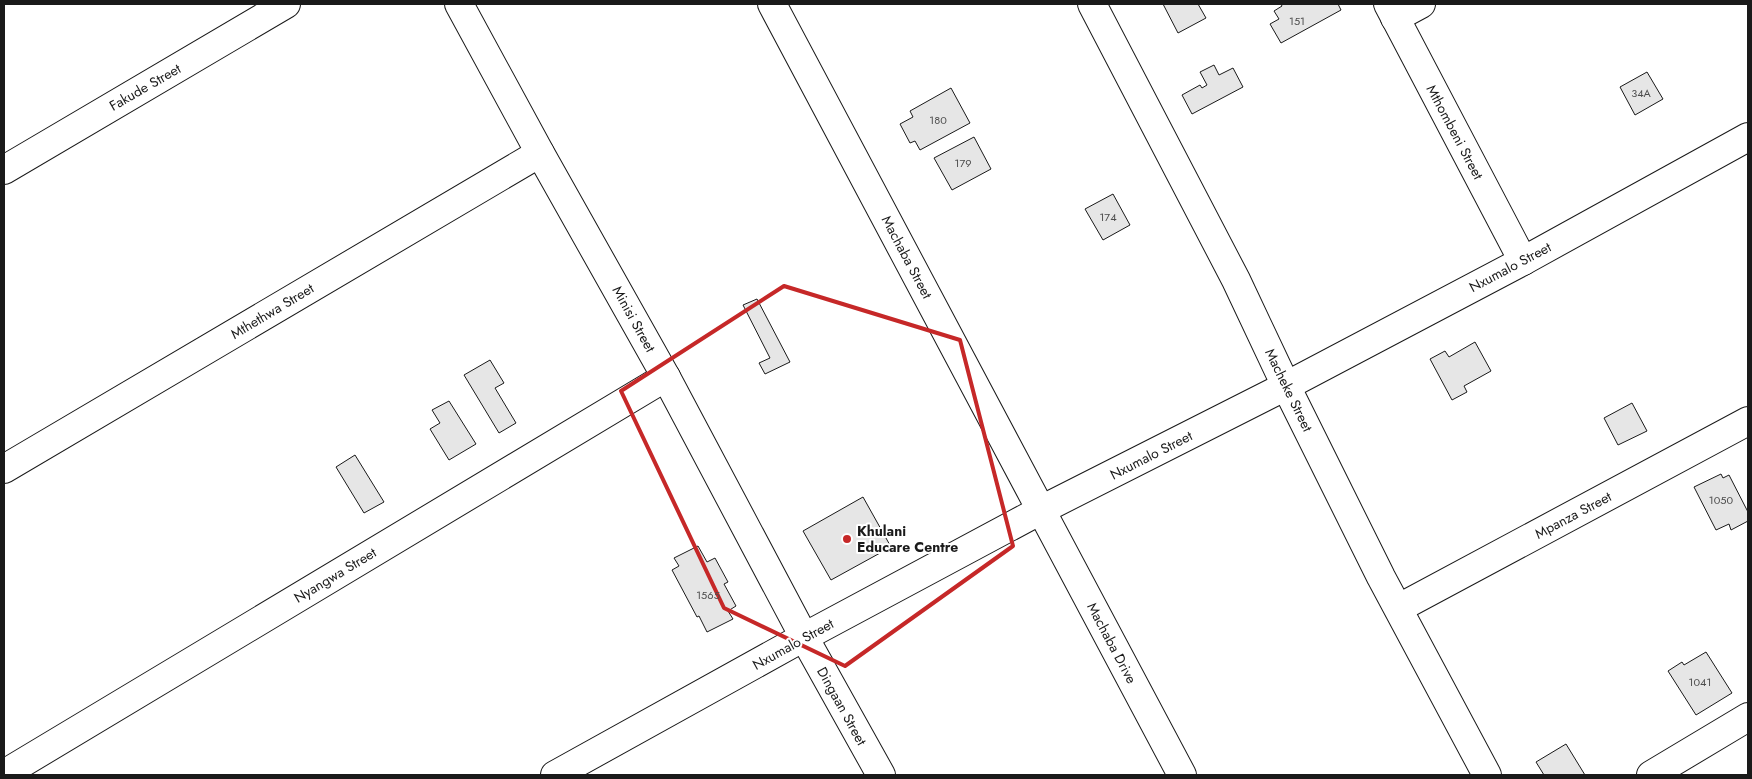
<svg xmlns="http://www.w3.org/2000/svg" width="1752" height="779" font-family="Jost,sans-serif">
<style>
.building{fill:#e6e6e6;stroke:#1a1a1a}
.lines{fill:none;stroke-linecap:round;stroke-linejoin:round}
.street-casing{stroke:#1a1a1a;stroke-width:30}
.secondary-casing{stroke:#1a1a1a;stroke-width:30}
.street{stroke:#fff;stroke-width:28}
.secondary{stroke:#fff;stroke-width:28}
.marked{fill:none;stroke:#c62828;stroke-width:4;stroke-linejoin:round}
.poi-dot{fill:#c62828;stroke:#fff;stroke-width:2}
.labels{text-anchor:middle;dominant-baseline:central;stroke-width:4;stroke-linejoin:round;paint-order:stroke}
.number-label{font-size:11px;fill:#4d4d4d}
.street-label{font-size:14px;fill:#1a1a1a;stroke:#fff}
.poi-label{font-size:14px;font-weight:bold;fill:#1a1a1a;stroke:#fff;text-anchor:start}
</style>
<rect width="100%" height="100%" fill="#fff"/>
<!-- building -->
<g class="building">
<path d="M1163 4H1198L1206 18 1178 33Z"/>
<path d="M1281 4H1338L1341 10 1281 43 1270 24 1279 19 1274 11 1282 6Z"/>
<path d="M1214 65 1219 75 1233 68 1243 87 1192 114 1182 95 1200 85 1202 88 1207 85 1200 72Z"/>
<path d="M1647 72 1663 99 1635 115 1620 87Z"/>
<path d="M951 88 970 123 920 150 915 141 910 143 900 124 913 117 910 111Z"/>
<path d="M974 137 991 169 952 190 934 158Z"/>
<path d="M1113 194 1130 225 1103 240 1085 209Z"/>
<path d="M757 299 790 362 765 374 759 363 770 358 743 305Z"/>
<path d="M1475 342 1491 371 1464 386 1467 392 1452 400 1430 359 1445 351 1449 357Z"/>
<path d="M490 360 504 383 495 388 516 423 499 433 464 375Z"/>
<path d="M449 401 476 444 449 460 430 429 440 423 432 410Z"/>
<path d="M1632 403 1647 431 1618 445 1604 418Z"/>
<path d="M355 455 384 502 364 513 336 467Z"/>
<path d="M1721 474 1723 478 1729 475 1748 512V521L1731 530 1729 524 1716 530 1694 487Z"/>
<path d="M863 497 891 547 831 580 803 531Z"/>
<path d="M698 546 707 562 715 558 728 582 724 584 736 606 728 611 733 619 707 632 699 616 697 617 672 570 679 566 674 558Z"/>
<path d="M1706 652 1732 693 1696 715 1668 671 1682 662 1684 665Z"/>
<path d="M1566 744 1585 775H1544L1536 762Z"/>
</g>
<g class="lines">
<defs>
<g id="street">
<path d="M459 4 540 153 666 377 804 637 881 775"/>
<path d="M1092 4 1236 280 1286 386 1381 577 1487 775"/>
<path d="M1388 4 1523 261"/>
<path d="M1395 18 1421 4"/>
<path d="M4 170 286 4"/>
<path d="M4 469 540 153"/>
<path d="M1041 510 1182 775"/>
<path d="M1399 608 1748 421"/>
<path d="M4 774 666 377"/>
<path d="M1651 775 1748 717"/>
</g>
<g id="secondary">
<path d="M772 4 1041 510"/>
<path d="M555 775 804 637 1041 510 1286 386 1523 261 1748 137"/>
</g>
</defs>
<!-- street casing -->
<use href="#street" class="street-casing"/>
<!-- secondary casing -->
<use href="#secondary" class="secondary-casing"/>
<!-- street -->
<use href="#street" class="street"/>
<!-- secondary -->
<use href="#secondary" class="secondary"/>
</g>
<!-- marked area -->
<path class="marked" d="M784 286 960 340 1013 546 845 666 724 608 621 391Z"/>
<!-- markers -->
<circle class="poi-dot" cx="847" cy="539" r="5"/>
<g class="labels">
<!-- number labels -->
<g class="number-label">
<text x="1297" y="21">151</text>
<text x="1641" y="93">34A</text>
<text x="938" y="120">180</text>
<text x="963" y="163">179</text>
<text x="1108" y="217">174</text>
<text x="1721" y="500">1050</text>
<text x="708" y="595">1565</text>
<text x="1700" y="682">1041</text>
</g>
<!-- street labels -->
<g class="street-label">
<text transform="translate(145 87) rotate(-30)">Fakude Street</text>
<text transform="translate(1455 132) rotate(62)">Mthombeni Street</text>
<text transform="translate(907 257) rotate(62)">Machaba Street</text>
<text transform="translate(1510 267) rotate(-28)">Nxumalo Street</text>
<text transform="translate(272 311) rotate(-31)">Mthethwa Street</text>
<text transform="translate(634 319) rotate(61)">Minisi Street</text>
<text transform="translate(1289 390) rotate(64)">Macheke Street</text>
<text transform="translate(1151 455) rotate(-27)">Nxumalo Street</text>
<text transform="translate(1573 515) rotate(-28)">Mpanza Street</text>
<text transform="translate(335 575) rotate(-31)">Nyangwa Street</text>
<text transform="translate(1112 643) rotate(62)">Machaba Drive</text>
<text transform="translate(793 644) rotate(-29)">Nxumalo Street</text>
<text transform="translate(842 706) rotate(61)">Dingaan Street</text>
</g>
<!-- poi labels -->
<g class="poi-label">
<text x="857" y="531">Khulani<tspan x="857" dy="16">Educare Centre</tspan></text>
</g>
</g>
<!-- border -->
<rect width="1752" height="779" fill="none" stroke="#1a1a1a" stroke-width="10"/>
</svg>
